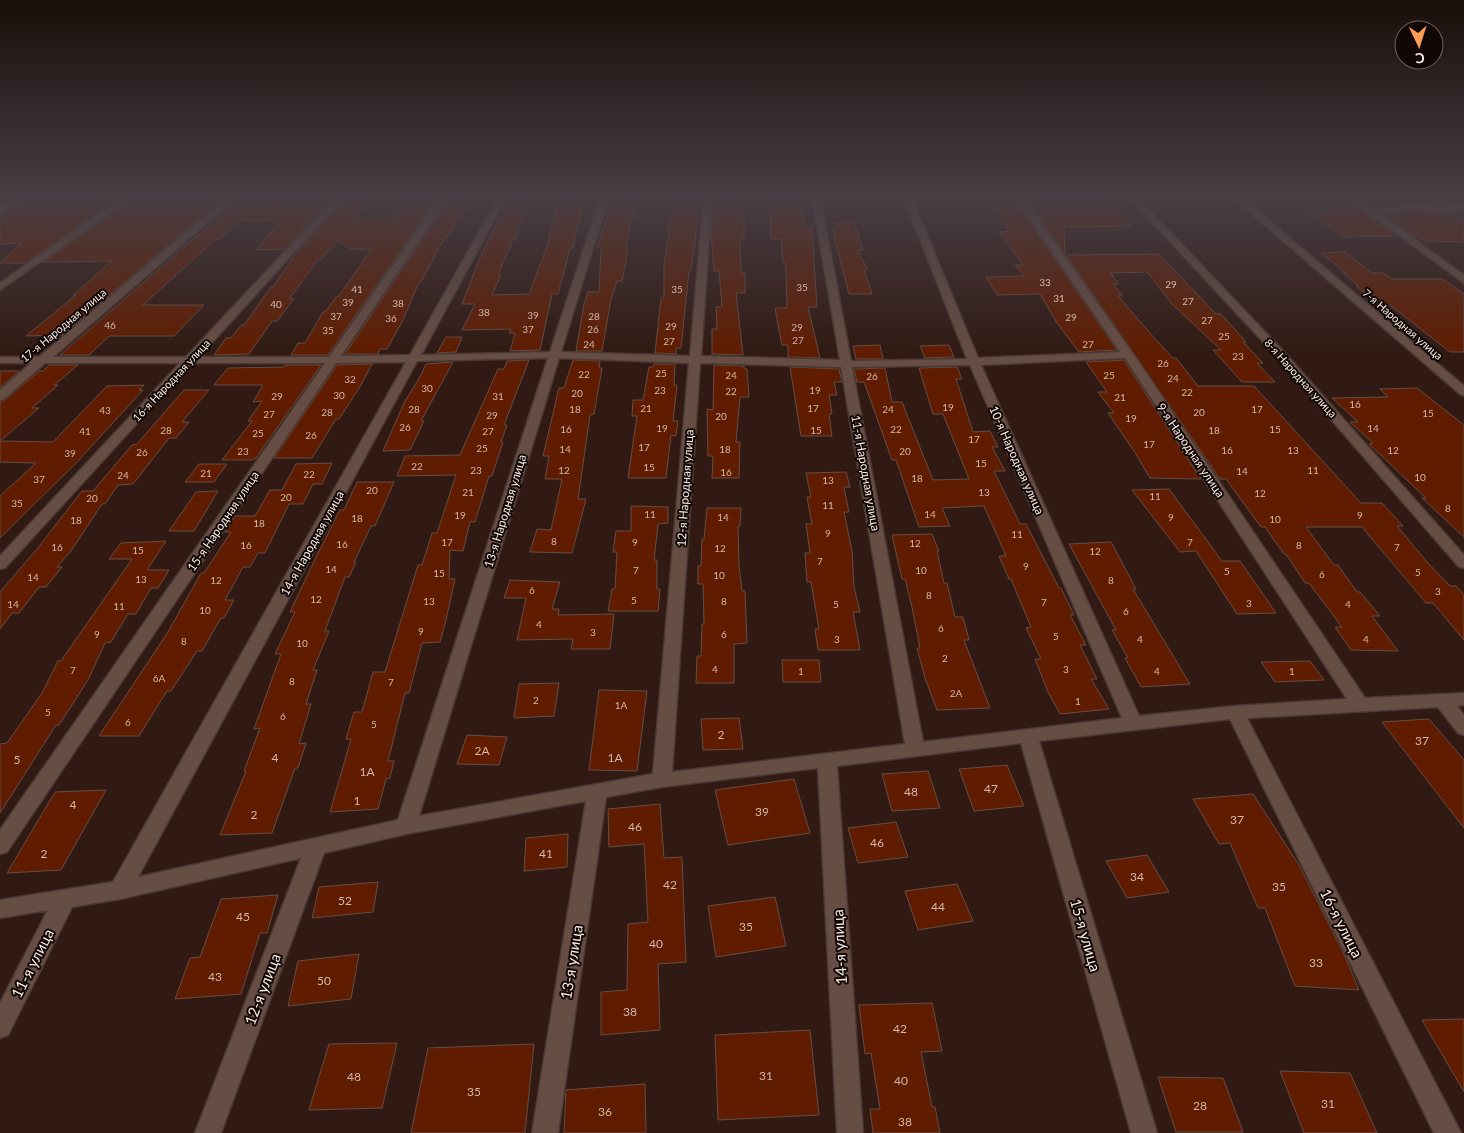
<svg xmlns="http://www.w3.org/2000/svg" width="1464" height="1133" font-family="Lato,sans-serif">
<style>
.building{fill:#601c00;stroke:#664d44}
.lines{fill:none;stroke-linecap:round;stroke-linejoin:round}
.street-casing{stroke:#493833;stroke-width:3}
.street{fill:#674e44;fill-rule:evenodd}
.labels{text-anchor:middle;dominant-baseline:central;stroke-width:4;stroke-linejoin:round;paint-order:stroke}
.number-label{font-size:10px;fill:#d4b7ac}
.far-street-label{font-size:11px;fill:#fbebe6;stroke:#110805}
.street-label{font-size:12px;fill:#fbebe6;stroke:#110805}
.near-number-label{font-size:12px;fill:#d4b7ac}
.near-street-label{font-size:15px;fill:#fbebe6;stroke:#110805}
</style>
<rect width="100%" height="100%" fill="#301a13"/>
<!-- building -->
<g class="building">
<path d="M60 196 57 198H119L26 263H0L21 243 0 244V215L30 197Z"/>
<path d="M243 196H334L284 249 256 250 281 220 238 221 220 239H216L143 305H204L174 336H109L89 355H60Z"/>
<path d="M347 196H373L353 220 396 219 409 196H435L433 201H435L328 355H291L298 343H305L323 312 326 311 336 297H338L372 249H350L338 241 331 250H328L321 260H318L289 299H294L277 321H272L249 354 214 355 226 338H231L241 325H244L271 287H273L297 252Z"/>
<path d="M618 196H638L627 240 626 251H628L622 281H617L611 299 602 351H576L584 304 588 292H599L601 248H597L611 206H615Z"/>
<path d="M678 196H701L691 271H689L681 348H676V354L655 353 661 298H664V263L670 229H667Z"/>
<path d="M714 196H738V203H744V239H740L741 273H745V293H736L743 355 712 354V329H717L716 307H722L719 271H714L711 232Z"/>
<path d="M778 196H798L805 228H812L817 307H808L820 358 788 357V345H782L775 308H787L786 271 785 263H783L781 239H771L770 203 779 204Z"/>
<path d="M1030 196H1099L1132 226 1064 227 1065 254 1031 206H1037Z"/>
<path d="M134 198H224L62 335 26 336 76 295H73L112 261 43 262Z"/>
<path d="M529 198 515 239H513L509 249 498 275H501L492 295 529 294 548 244 558 198H584L573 248H570L558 294H552L540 350 510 351 515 333H509L511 329 462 330 475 304H462L480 258 509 199Z"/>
<path d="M1365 198H1428L1438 204 1378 206Z"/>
<path d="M468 200 460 221 456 222 448 237H445L421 282H419L403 320 387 349H380L378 354H345L448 201Z"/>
<path d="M996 206H1019L1117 350 1079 352 1057 323 1040 294 997 295 986 277 1024 276 1015 265H1023L999 232 1009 231Z"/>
<path d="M1361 210 1397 236 1344 237 1308 211Z"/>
<path d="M1402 212 1451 213 1464 221V242L1426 241 1418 236H1413L1383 214Z"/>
<path d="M835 223H854L863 250H857L868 270H864L872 294H849L832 228H836Z"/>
<path d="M1345 252 1372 273H1383L1392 279H1442L1464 294V352H1450L1390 305H1378L1356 286H1359L1343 273H1346L1321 253Z"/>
<path d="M1159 254 1216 314H1221L1246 342H1243L1263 363H1257L1275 382H1242L1213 350H1221L1171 303 1147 272 1111 273 1118 284H1113L1123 296H1118L1157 341 1173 358H1176L1198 386H1254L1361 503H1382L1403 526H1397L1427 562 1450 586H1456L1464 595V640L1433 603H1426L1362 527H1306L1334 565H1338L1357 592H1360L1380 616H1372L1398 651 1351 650 1335 627H1342L1309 583H1305L1286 554H1284L1265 527H1261L1226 479H1220L1066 255Z"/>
<path d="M446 337H462L456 352 437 353Z"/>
<path d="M880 345 883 359H856L853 346Z"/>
<path d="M949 345 954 357 925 358 920 346Z"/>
<path d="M529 360 504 425H507L501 442H503L492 476H489L475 522H470L463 551 450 550 449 579H455L445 624 440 642 422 643 409 693H405L388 761H394L390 778 386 779 378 809 330 812 351 739H346L354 712H362L373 672H385L418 565H422L432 533H437L456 475 397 476 405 456 460 455 498 369H504L507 361Z"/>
<path d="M573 360 600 361 599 368H602L594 414 590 415 578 499H586L572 553 530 552 537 529 551 530 562 479H545L549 456H543L559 388H564Z"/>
<path d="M1124 360 1201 479 1150 478 1134 451 1108 413H1114L1098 392H1107L1086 362Z"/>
<path d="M453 362 421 421H424L410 450 383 451 404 403 420 377 426 364Z"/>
<path d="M372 364 361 385 339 419H336L312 458H274L337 365Z"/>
<path d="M654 364H675L674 385H677L673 421H678L676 436 671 435 666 478H628L637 416H632L633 400H643L649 367H653Z"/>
<path d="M49 365H78L54 385H58L32 408H39L0 441 53 442 107 386 144 385 139 390H143L78 461 0 538V496L36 463 0 462V402L5 400 39 371H43Z"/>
<path d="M285 365H321L256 458 252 460H222L252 421H248L262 401 253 402 263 385H214L228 368 284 367Z"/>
<path d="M714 365 744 366V369H747L749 397H740L736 442H740L739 478H712L713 456H708L707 409 713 410Z"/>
<path d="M790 367 839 369 842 382H834L837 395H829L832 414H829L832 436H801Z"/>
<path d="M957 367 962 379H956L973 432 990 431 998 447H992L1005 471H994L1020 524H1026L1059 588H1061L1074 615H1070L1086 645H1080L1097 679H1091L1109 709 1060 714 1048 692 1035 659H1041L1026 628 1031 627 1011 579H1009L999 556H1006L984 506 942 508 950 526 919 527 896 460H892L864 382H857L854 369 885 368 892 402H902L933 480 969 479 943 414H933L919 368Z"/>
<path d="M0 371H19L0 388Z"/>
<path d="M1417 388 1464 425V537L1422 498H1426L1369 444 1373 443 1350 422H1358L1332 398 1388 397 1380 389Z"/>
<path d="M184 390H209L182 422H189L176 438H169L133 484 118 485 105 504H102L71 551 57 567H62L46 587H39L19 613H12L0 629V592L37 549 82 491H93L132 445 137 444Z"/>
<path d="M332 463 322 484H313L303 504H289L265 553H258L250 567H243L225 600H234L224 618H221L202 651H197L171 691H167L139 736H99L168 632 201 573H204L231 532H225L235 516H255L270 490H282L296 464Z"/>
<path d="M199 464H227L214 482H185Z"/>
<path d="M846 472 850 487H844L849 512H844L852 551 854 587 860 612H853L860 650H818L815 629H819L811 582H807L805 553H810L806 524H812L807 497H811L806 473Z"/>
<path d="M357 482H394L375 526H371L354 562H356L349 577H345L325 631H329L313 670H317L306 704H311L299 744 306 743 298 768H295L272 833 220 835 246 771H244L260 728 254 729 281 654H275L295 612H290L317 555 340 510H344Z"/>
<path d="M1169 489 1222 561H1240L1276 613 1237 614 1196 551 1180 552 1132 490Z"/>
<path d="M218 491 194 531H169L196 492Z"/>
<path d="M631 506 668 507V523L658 524 654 560H657V589H660L658 611H608L612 589H615L617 552H613L616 531H631Z"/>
<path d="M707 508H741L740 526H738L739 565 742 591H745L747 643 734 644V683H696L697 656H701L702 624H704L703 584H698V566H701L702 539H704Z"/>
<path d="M932 534 939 551H937L944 583H947L955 617H963L969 640H964L990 708 937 710 925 678 917 648H920L912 607 905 579H902L892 535Z"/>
<path d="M166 541 147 570H169L158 588H151L136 614H128L111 642 105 643 88 680 59 725H56L0 813V744L7 743 42 693 58 661H61L132 559H109L121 543Z"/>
<path d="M1111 542 1136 589H1133L1190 684 1141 687 1125 658H1128L1112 630H1116L1069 544Z"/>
<path d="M510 580 560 582 552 609H559L558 615 614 614 610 649H571L573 639 517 640 526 598H504Z"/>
<path d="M782 660H819L821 682H783Z"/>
<path d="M1310 661 1324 680 1275 682 1261 662Z"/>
<path d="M559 683 554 716 514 718 519 684Z"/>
<path d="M599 690 647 691 637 771 589 770Z"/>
<path d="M739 718 743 749 703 750 701 719Z"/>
<path d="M1429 719 1464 760V828L1382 722Z"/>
<path d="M467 735 507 737 499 765 457 764Z"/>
<path d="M1007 765 1024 806 974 811 959 769Z"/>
<path d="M928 771 940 808 892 811 882 774Z"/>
<path d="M794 779 810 833 728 845 715 790Z"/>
<path d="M106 790 61 870 7 873 55 792Z"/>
<path d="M1253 794 1299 865 1344 954 1359 990 1295 986 1265 908H1258L1230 843 1219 844 1193 799Z"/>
<path d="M660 804 664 858 682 857 686 962 658 964 660 1030 601 1035V992L627 990 628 924 648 922 644 844 609 847 608 809Z"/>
<path d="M896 822 908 857 858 863 848 828Z"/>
<path d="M568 834 567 867 524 871 526 838Z"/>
<path d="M1147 855 1169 892 1127 898 1106 861Z"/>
<path d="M378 882 373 912 312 918 319 887Z"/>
<path d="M957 884 973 921 918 930 905 891Z"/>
<path d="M278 895 267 933H260L241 994 175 999 190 958 200 957 221 899Z"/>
<path d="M775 897 786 946 716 957 708 906Z"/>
<path d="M359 954 351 999 288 1006 298 961Z"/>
<path d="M932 1003 942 1051 921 1052 932 1107H935L940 1133H873L870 1109H880L871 1053 865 1054 859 1005Z"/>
<path d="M1464 1019V1092L1422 1020Z"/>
<path d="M810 1030 819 1115 718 1120 715 1035Z"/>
<path d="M397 1043 382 1108 309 1110 329 1044Z"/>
<path d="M534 1044 525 1133H411L428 1048Z"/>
<path d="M1280 1071 1350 1073 1377 1133H1304Z"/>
<path d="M1158 1077 1223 1078 1243 1132H1176Z"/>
<path d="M645 1084 646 1133H564L566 1090Z"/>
</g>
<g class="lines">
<defs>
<g id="street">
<path d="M19 196H29L0 213V207Z"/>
<path d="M125 196H134L0 290V283Z"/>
<path d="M229 196H238L53 357H186L337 196H345L199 357H329L441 196H449L341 356 410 355 499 196H507L421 355 550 352 601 196H609L561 352 690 356 704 196H712L701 356 840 360 812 196H820L851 361 967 359 903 196H911L978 358 1120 352 1014 196H1022L1134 355 1365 698 1464 693V705L1457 706 1464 715V735L1458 733 1438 707 1247 718 1461 1133H1434L1230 719 1039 741 1157 1133H1131L1021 743 837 766 863 1133H837L818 768 662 787 606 797 558 1133H532L586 801 406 834 324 853 221 1133H195L301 858 120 899 72 907 8 1035 0 1038V1003L48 910 0 918V900L113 882 406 362 336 363 7 852 0 854V830L325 363H192L5 568 0 569V556L180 363H45L4 399 0 400V390L31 363H0V357H39ZM548 358 398 820 138 877 417 361ZM559 358 689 363 653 774 419 816ZM1125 358 1347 699 1235 706 1139 716 981 365ZM700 363 841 367 905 744 672 772ZM970 365 1122 718 923 742 852 367Z"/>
<path d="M1128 196H1136L1285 353 1464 555V568L1459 567 1277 357Z"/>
<path d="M1231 196H1240L1464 386V396L1460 394Z"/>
<path d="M1345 196H1354L1372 209 1402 206H1445L1428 196C1442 196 1451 206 1464 207V211L1402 210 1378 213 1464 275V283Z"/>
</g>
</defs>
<!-- street casing -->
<use href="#street" class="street-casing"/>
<!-- street -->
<use href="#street" class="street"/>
</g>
<!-- sky -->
<linearGradient id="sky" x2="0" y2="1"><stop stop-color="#1a0e0a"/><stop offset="0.55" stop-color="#483e44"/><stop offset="1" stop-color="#483e44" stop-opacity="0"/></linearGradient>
<rect width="1464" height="355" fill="url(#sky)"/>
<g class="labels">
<!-- number labels -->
<g class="number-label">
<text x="1045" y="282">33</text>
<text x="1171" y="284">29</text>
<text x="802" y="287">35</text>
<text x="357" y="289">41</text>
<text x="677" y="289">35</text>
<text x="1059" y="298">31</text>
<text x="1188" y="301">27</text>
<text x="348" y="302">39</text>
<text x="398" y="303">38</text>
<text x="276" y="304">40</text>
<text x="484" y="312">38</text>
<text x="533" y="315">39</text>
<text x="336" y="316">37</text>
<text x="594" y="316">28</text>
<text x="1071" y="317">29</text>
<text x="391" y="318">36</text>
<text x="1207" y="320">27</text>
<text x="110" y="325">46</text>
<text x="671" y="326">29</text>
<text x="797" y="327">29</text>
<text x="528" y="329">37</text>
<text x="593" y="329">26</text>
<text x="328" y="330">35</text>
<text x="1224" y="336">25</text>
<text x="798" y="340">27</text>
<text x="669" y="341">27</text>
<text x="589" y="344">24</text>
<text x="1088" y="344">27</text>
<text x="1238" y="356">23</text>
<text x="1163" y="363">26</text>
<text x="661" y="373">25</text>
<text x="584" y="374">22</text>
<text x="731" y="375">24</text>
<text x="1109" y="375">25</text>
<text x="872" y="376">26</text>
<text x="1173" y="378">24</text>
<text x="350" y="379">32</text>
<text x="427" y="388">30</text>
<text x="660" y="390">23</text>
<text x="815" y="390">19</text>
<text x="731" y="391">22</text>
<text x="1187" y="392">22</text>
<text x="577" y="393">20</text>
<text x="339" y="395">30</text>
<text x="277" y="396">29</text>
<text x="498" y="396">31</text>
<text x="1120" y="397">21</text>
<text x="1355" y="404">16</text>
<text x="948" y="407">19</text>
<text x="646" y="408">21</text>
<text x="813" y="408">17</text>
<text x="414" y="409">28</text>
<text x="575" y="409">18</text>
<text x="888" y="409">24</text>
<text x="1257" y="409">17</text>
<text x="105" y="410">43</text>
<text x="327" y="412">28</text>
<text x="1199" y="412">20</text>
<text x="1428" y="413">15</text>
<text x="269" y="414">27</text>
<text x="492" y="415">29</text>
<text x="721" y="416">20</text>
<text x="1131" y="418">19</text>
<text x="405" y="427">26</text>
<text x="662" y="428">19</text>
<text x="1373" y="428">14</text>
<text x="566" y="429">16</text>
<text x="896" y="429">22</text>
<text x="1275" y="429">15</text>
<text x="166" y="430">28</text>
<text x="816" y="430">15</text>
<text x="1214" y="430">18</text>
<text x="85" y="431">41</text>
<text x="488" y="431">27</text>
<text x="258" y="433">25</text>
<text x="311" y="435">26</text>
<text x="974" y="439">17</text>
<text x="1149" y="444">17</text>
<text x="644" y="447">17</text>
<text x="482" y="448">25</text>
<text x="565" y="449">14</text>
<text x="725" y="449">18</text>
<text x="1227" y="450">16</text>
<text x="1293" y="450">13</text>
<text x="1393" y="450">12</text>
<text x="243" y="451">23</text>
<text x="905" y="451">20</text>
<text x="142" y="452">26</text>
<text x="70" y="453">39</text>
<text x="981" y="463">15</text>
<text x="417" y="466">22</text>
<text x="649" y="467">15</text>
<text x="476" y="470">23</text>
<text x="564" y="470">12</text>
<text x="1313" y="470">11</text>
<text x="1242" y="471">14</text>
<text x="726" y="472">16</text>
<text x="206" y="473">21</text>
<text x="309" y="474">22</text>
<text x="123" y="475">24</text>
<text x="1420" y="477">10</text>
<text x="917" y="478">18</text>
<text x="39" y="479">37</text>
<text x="828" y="480">13</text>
<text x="372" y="490">20</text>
<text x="468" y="492">21</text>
<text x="984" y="492">13</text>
<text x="1260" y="493">12</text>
<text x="1155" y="496">11</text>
<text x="286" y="497">20</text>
<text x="92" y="498">20</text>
<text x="17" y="503">35</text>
<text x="828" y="505">11</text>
<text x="1448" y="508">8</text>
<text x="650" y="514">11</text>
<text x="930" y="514">14</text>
<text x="460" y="515">19</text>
<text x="1360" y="515">9</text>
<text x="723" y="517">14</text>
<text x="1171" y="517">9</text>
<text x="357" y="518">18</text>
<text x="1275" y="519">10</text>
<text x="76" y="520">18</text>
<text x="259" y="523">18</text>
<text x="828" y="533">9</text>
<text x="1017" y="534">11</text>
<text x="554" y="541">8</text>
<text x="447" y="542">17</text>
<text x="635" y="542">9</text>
<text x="1190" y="542">7</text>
<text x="915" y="543">12</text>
<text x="342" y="544">16</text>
<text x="246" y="545">16</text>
<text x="1299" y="545">8</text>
<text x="57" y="547">16</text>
<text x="1397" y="547">7</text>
<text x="720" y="548">12</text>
<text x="138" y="550">15</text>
<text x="1095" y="551">12</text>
<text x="820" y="561">7</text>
<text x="1026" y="566">9</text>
<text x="331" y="569">14</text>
<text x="636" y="570">7</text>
<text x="921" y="570">10</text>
<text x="1227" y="571">5</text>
<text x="1418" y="572">5</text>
<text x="439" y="573">15</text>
<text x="1322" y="574">6</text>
<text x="719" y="575">10</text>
<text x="33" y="577">14</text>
<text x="141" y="579">13</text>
<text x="216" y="580">12</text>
<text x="1111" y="580">8</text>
<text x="532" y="590">6</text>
<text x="1438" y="591">3</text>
<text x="929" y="595">8</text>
<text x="316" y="599">12</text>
<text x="634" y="600">5</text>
<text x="429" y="601">13</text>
<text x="724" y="601">8</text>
<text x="1044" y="602">7</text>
<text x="1249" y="603">3</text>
<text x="13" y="604">14</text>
<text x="836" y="604">5</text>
<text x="1348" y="604">4</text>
<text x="119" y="606">11</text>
<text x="205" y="610">10</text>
<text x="1126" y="611">6</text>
<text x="539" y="624">4</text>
<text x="941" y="628">6</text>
<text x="421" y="631">9</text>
<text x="593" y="632">3</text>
<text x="97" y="634">9</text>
<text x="724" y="634">6</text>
<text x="1056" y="636">5</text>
<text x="837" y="639">3</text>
<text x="1140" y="639">4</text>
<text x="1366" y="639">4</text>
<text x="184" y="641">8</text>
<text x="302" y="643">10</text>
<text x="945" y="658">2</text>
<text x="715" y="669">4</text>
<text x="1066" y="669">3</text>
<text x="73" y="670">7</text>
<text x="801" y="671">1</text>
<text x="1157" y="671">4</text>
<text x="1292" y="671">1</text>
<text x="159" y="678">6А</text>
<text x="292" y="681">8</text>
<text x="391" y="682">7</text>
<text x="956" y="693">2А</text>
<text x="536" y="700">2</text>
<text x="1078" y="701">1</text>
<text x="621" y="705">1А</text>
<text x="48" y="712">5</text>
<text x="283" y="716">6</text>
<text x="128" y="722">6</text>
<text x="374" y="724">5</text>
</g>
<!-- far-street labels -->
<g class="far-street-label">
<text transform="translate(1403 324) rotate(41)">7-я Народная улица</text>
<text transform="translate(63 325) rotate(-40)">17-я Народная улица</text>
<text transform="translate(1301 378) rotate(48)">8-я Народная улица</text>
<text transform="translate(171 380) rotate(-47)">16-я Народная улица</text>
</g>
<!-- street labels -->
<g class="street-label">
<text transform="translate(1191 450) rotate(56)">9-я Народная улица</text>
<text transform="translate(1017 460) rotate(66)">10-я Народная улица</text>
<text transform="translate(866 473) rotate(80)">11-я Народная улица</text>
<text transform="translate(685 488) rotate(-86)">12-я Народная улица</text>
<text transform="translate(505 511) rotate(-73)">13-я Народная улица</text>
<text transform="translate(223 521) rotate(-56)">15-я Народная улица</text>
<text transform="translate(312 543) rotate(-61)">14-я Народная улица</text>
</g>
<!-- near-number labels -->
<g class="near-number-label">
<text x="721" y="734">2</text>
<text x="1422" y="740">37</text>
<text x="482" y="750">2А</text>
<text x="275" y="757">4</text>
<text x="615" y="757">1А</text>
<text x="17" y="759">5</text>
<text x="367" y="771">1А</text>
<text x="991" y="788">47</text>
<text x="911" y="791">48</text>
<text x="357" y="800">1</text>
<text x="73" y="804">4</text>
<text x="762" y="811">39</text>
<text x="254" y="814">2</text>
<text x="1237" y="819">37</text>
<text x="635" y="826">46</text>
<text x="877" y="842">46</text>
<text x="44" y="853">2</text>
<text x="546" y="853">41</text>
<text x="1137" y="876">34</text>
<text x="670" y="884">42</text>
<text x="1279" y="886">35</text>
<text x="345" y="900">52</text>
<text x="938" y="906">44</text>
<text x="243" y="916">45</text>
<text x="746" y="926">35</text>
<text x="656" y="943">40</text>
<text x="1316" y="962">33</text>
<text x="215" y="976">43</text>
<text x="324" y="980">50</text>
<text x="630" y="1011">38</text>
<text x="900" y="1028">42</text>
<text x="766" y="1075">31</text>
<text x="354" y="1076">48</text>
<text x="901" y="1080">40</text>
<text x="474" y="1091">35</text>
<text x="1328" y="1103">31</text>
<text x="1200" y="1105">28</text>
<text x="605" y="1111">36</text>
<text x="905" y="1121">38</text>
</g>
<!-- near-street labels -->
<g class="near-street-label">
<text transform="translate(1342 923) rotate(63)">16-я улица</text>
<text transform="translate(1086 935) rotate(74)">15-я улица</text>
<text transform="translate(839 947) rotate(-93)">14-я улица</text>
<text transform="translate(571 962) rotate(-81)">13-я улица</text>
<text transform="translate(32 963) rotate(-63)">11-я улица</text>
<text transform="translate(262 989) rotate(-69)">12-я улица</text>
</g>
</g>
<!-- north arrow -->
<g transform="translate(1419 45) rotate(176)"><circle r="24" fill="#110805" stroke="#6f635f"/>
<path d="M0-4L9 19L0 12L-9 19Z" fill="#fd9c55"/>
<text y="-8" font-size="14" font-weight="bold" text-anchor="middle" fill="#fbebe6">С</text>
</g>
</svg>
